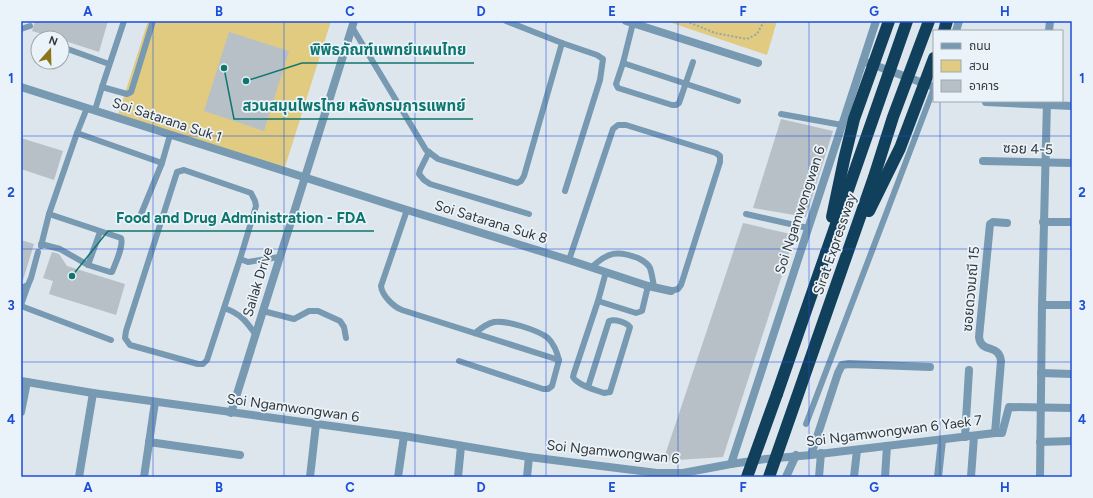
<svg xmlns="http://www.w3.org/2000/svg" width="1093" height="498" font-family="Figtree,'Noto Sans Thai',sans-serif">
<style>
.green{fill:#e0cb80}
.building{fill:#b7c0c7}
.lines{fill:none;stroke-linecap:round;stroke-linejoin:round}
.path{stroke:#9ca3a8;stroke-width:2;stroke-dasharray:2 2;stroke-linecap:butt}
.service{stroke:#7799b1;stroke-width:6}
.minor{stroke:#7799b1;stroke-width:8}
.tertiary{stroke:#7799b1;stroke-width:8}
.motorway{stroke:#11405d;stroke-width:12}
.motorway-bridge{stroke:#11405d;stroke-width:12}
.grid{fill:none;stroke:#1d4ed8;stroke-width:1;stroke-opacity:0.55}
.labels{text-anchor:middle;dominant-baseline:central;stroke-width:3.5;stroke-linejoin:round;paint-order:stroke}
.street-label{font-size:14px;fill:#34383a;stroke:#eaf3fa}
.leader{fill:none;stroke:#0f766e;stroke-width:1.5}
.callout-dot{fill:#0f766e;stroke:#eaf3fa;stroke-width:1.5}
.callout-label{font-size:15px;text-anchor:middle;font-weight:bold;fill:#0f766e;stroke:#eaf3fa;stroke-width:3.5;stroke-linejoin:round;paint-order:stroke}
.neatline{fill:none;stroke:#1d4ed8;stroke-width:1.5}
.grid-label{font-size:13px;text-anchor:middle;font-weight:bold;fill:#1d4ed8}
</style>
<rect width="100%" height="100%" fill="#dde6ed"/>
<!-- green -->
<g class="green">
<path d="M148 21H331L285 167 118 115Z"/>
<path d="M666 21H777L767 55Z"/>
</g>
<!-- building -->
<g class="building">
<path d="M35 21H108L99 52 62 40V38H55L32 31Z"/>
<path d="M229 32 289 51 264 131 204 111Z"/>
<path d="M781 119 833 131 806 217 753 208Z"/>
<path d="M21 138 63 151 54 180 21 169Z"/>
<path d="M743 223 795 235 723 457 663 461Z"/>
<path d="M21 240 34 244 23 280H21Z"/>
<path d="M52 252 59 254 67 266 125 284 116 315 49 294 53 281 43 278Z"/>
</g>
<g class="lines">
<!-- path -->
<path class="path" d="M686 21 715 33 747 39 757 34 764 21"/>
<!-- service -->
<g class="service">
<path d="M124 21 102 87 127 94 131 92 132 89 153 21"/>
<path d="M633 23 623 63 616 84 618 88 672 105H676L679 103 693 62"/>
<path d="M352 27 426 150 438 159 517 183 521 181 524 176 562 43 506 21"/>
<path d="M21 29 30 26"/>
<path d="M562 43 597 55 603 59 600 80 565 191"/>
<path d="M62 47 109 64"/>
<path d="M623 63 738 101"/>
<path d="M95 110 102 87"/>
<path d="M781 114 842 125"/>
<path d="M77 133 162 163 139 219"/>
<path d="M429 152 420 170 419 174 424 180 430 184 529 214"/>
<path d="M162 163 170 135"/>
<path d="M407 210 381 286C382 296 394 307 402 310L559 360 552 386 548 389H543L459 361"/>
<path d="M746 214 808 228"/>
<path d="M41 244 60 249 88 265 110 272H112C115 264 124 246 121 238L49 214"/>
<path d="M41 246 49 214 77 133 87 108"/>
<path d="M569 260 613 129 618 125H626L716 153 720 156V162L681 285 678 289 671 291"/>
<path d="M88 265 100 232"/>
<path d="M592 267C608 252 617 250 638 258 642 260 648 264 650 268 652 274 653 281 654 287"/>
<path d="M21 288 28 285 31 278 38 252"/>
<path d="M598 301 606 272"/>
<path d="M21 305 28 285"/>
<path d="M21 306 111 340"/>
<path d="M224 308 240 259"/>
<path d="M263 311 294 319 309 311H318L340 321 344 327 346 338"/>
<path d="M475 333C481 328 486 324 494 322 506 320 538 330 548 338 554 344 557 352 559 360"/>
<path d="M256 335C246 321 241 314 224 308L207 360 203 364H198L130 345 125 338 126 331 177 172 184 170 251 193 255 201 256 206 240 259 248 262 279 257"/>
<path d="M588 387 609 321C615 319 626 322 630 327L610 392 604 393C596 390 577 385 573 377L574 373 598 301 636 313 642 311 648 286"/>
<path d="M806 424 934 88"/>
</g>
<!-- minor -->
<g class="minor">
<path d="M626 21 758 63"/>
<path d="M1049 31 1050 21"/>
<path d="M21 87 407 210 569 260 648 286 671 291"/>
<path d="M986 102 1072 106"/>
<path d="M983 161 1072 163"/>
<path d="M1043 222H1072"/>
<path d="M1042 305H1072"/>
<path d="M1041 373 1072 374"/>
<path d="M21 412 27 382"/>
<path d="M231 413 354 21"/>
<path d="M995 433 1001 361C999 343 981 354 979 337L990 224 993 222 1007 223"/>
<path d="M965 437 969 370"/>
<path d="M149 442 240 455"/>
<path d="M1040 442 1072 441"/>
<path d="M811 455 838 373 842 365 849 364 930 367"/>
<path d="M731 464 766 459 811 455 995 433H1002L1009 407 1072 408"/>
<path d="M79 477 93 393"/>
<path d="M144 477 155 402"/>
<path d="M310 477 316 424"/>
<path d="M398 477 404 436"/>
<path d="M458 477 461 446"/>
<path d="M527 477 529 457"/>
<path d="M786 477 796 455"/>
<path d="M819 477 821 453"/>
<path d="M854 477 857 450"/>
<path d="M885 477 887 446"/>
<path d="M938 477 942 440"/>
<path d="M971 477 974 436"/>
<path d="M1040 477 1042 305 1047 101"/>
</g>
<!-- tertiary -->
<g class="tertiary">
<path d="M956 31 959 21"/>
<path d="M863 61 876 21"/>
<path d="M21 381 93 393 404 436 529 457 657 473H683L731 464 863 61 934 87"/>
</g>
<!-- motorway -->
<g class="motorway">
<path d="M944 31 947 21"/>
<path d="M777 394 826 253"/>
</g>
<!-- motorway-bridge -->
<g class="motorway-bridge">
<path d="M869 211 900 148 934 58"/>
<path d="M832 217 844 160 854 119 889 21"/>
<path d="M826 253 907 21"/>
<path d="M747 477 777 394"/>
<path d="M769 477 874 177 893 117 929 21"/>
</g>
</g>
<!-- grid -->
<path class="grid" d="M153 21V477M284 21V477M415 21V477M546 21V477M678 21V477M809 21V477M940 21V31M940 101V477M21 136H1072M21 249H1072M21 362H1072"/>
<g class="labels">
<!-- street labels -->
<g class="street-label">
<text transform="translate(167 120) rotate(18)">Soi Satarana Suk 1</text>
<text transform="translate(1028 149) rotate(2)">ซอย 4-5</text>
<text transform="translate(800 210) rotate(-72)">Soi Ngamwongwan 6</text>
<text transform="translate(491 222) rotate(17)">Soi Satarana Suk 8</text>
<text transform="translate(835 244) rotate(-71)">Sirat Expressway</text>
<text transform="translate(258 282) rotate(-73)">Sailak Drive</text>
<text transform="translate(971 289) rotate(-85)">ซอยดวงมณี 15</text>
<text transform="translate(293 408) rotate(8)">Soi Ngamwongwan 6</text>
<text transform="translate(894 431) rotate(-7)">Soi Ngamwongwan 6 Yaek 7</text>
<text transform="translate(613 452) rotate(6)">Soi Ngamwongwan 6</text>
</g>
</g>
<!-- callouts -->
<path class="leader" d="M246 81L302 63H474M224 68L234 119H473M72 276L108 231H374"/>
<g class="callout-dot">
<circle cx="246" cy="81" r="4"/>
<circle cx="224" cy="68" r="4"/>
<circle cx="72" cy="276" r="4"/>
</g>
<g class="callout-label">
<text x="388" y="55">พิพิธภัณฑ์แพทย์แผนไทย</text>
<text x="354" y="111">สวนสมุนไพรไทย หลังกรมการแพทย์</text>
<text x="241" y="223">Food and Drug Administration - FDA</text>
</g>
<!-- border -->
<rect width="1093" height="498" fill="none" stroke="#eaf3fa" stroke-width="44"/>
<!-- legend -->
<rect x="933" y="30" width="130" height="72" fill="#eaf3fa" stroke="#a1a8ad"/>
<rect x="941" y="43" width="20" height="6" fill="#7799b1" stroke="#a1a8ad"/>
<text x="969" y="50" font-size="12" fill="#34383a">ถนน</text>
<rect x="941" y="60" width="20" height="12" fill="#e0cb80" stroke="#a1a8ad"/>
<text x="969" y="70" font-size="12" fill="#34383a">สวน</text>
<rect x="941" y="80" width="20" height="12" fill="#b7c0c7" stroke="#a1a8ad"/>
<text x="969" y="90" font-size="12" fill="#34383a">อาคาร</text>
<!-- north arrow -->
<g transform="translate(50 50) rotate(20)"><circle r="19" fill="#eaf3fa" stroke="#a1a8ad"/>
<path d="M0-3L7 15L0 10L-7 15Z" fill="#8c7519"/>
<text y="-6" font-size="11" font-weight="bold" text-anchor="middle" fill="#34383a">N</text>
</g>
<rect x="22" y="22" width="1049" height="454" class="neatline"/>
<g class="grid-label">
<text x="88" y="16">A</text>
<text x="219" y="16">B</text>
<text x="350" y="16">C</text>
<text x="481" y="16">D</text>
<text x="612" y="16">E</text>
<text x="743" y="16">F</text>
<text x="874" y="16">G</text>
<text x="1005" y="16">H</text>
<text x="11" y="83">1</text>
<text x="1082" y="83">1</text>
<text x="11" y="197">2</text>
<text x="1082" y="197">2</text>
<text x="11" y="310">3</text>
<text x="1082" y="310">3</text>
<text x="11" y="424">4</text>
<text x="1082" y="424">4</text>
<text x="88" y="492">A</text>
<text x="219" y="492">B</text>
<text x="350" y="492">C</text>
<text x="481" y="492">D</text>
<text x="612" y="492">E</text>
<text x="743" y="492">F</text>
<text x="874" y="492">G</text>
<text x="1005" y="492">H</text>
</g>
</svg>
